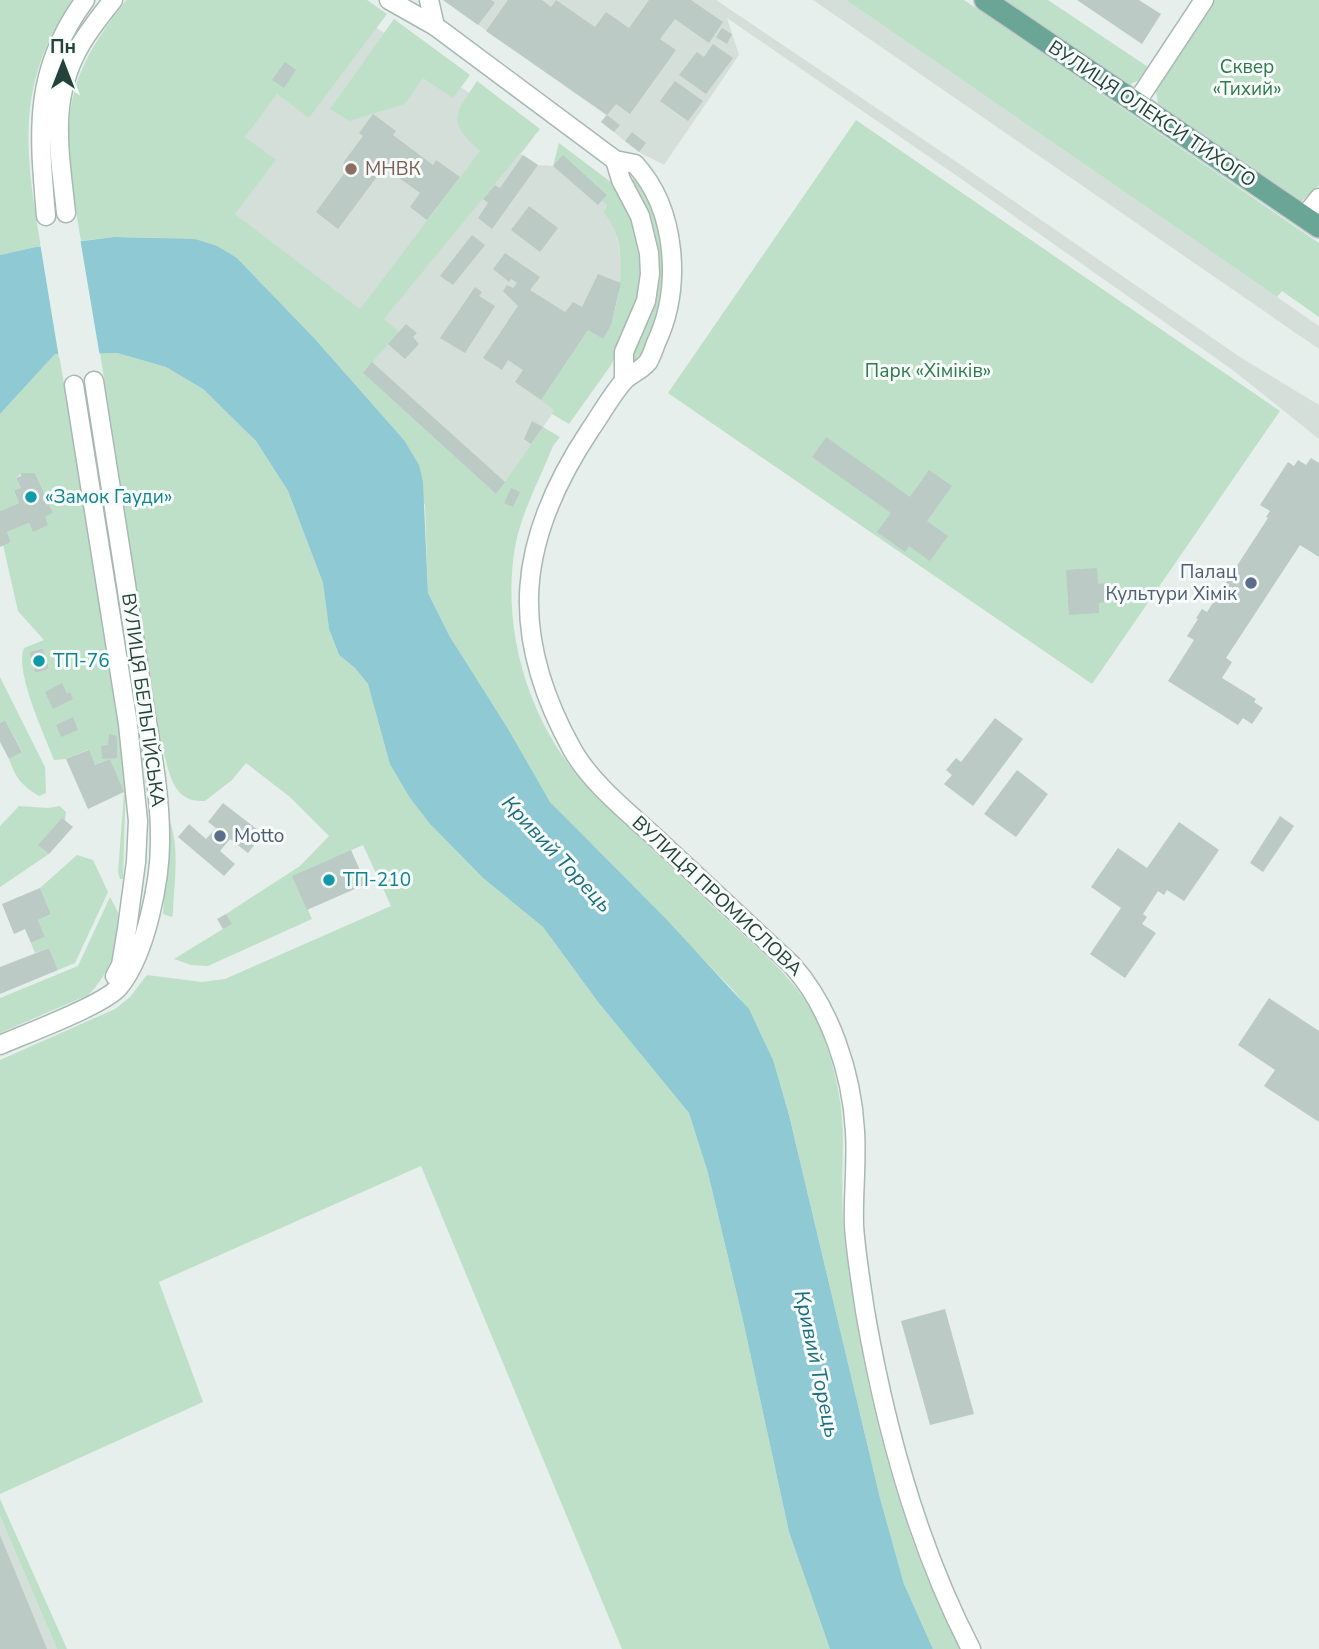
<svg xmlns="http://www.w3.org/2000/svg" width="1319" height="1649" font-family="'Nunito Sans',sans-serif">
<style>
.built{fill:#d4dfda}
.green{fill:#bfe0c8;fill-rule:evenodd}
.water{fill:#8ec9d4}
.pier{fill:#e6efeb}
.building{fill:#bbcac4}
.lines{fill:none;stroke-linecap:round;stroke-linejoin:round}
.street-casing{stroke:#a8b8b2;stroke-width:21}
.primary-casing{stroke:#c2cac8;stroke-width:24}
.street{stroke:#fff;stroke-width:18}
.primary{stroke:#6aa596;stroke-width:21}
.education-dot{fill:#8d6e63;stroke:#f7fbf9;stroke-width:2.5}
.culture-dot{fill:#0f9aa8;stroke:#f7fbf9;stroke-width:2.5}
.service-dot{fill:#5c6f8a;stroke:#f7fbf9;stroke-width:2.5}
.labels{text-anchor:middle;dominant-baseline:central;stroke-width:6;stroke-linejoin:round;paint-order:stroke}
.park-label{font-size:19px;fill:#2d7a4b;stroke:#f7fbf9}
.street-label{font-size:19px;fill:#24423a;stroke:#f7fbf9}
.education-label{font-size:19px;fill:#785e54;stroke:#f7fbf9;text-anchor:start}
.culture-label{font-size:19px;fill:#0d838f;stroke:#f7fbf9;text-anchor:start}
.service-label{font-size:19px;fill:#4e5e75;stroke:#f7fbf9;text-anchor:end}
.water-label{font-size:21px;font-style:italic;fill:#1c6f80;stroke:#f7fbf9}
</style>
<rect width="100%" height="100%" fill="#e6efeb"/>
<!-- built -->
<g class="built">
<path d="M337 0 533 138 521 154 538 165 553 166 563 155 607 195 621 257V283L611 325 603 339 588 331 541 400 555 410 496 494 363 373 388 344 368 353 174 196Z"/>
<path d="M443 0H716L967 169 1240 357 1319 405V439L1234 371 960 178 727 18 739 55 664 165 639 152 601 122 606 115Z"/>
<path d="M813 0H846L1319 326V349Z"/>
<path d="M0 1516 57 1649H0Z"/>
</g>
<!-- green -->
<g class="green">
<path d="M0 0H73C15 82 25 152 41 246L0 255Z"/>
<path d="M126 0H367L387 14 309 118 277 94 245 137 276 160 235 214 360 309 480 151C446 122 455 114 477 81L540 129 384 319 399 332 363 373 496 494 543 427 560 437 553 446C540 479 521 513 515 547 502 624 525 709 573 770 591 793 614 813 635 833 664 861 694 888 723 916 759 950 800 981 820 1028 833 1060 842 1098 843 1133 843 1167 841 1200 844 1234 859 1369 896 1529 960 1649H933L904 1584 880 1498 789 1115C776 1070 763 1026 733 990L550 802 450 637 428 593 425 506 404 440 315 339 237 258 160 238 114 237 81 241C72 187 59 126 80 74 91 46 109 23 126 0Z"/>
<path d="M846 0H964L1319 243V317L1282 291 1277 297Z"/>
<path d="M1006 0H1048L1151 69 1144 78 1130 84Z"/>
<path d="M1212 0H1319V185L1302 201 1158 103 1155 85Z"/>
<path d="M394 19 470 75 453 98 423 78 405 104 349 121 330 109Z"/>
<path d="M856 120 1280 411 1092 684 668 393Z"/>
<path d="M559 143 616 186 636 219 645 275 633 324 611 365 569 424 552 414 554 410 541 400 588 330 603 339C622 307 631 242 604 213L607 205 602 201 607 195 563 156 553 166Z"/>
<path d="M636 177 655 210 665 252 663 304 641 360 632 361 629 358 650 301 630 180Z"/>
<path d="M100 353H117L166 367 203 389 256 441 288 491 323 583 329 629 339 655 355 668 368 684 378 716 431 825 483 878 543 927 598 1002 689 1113 708 1173 742 1316 789 1532 830 1649H622L421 1166 159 1282 203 1402 0 1494V1060L115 1009 130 997 147 975 202 982 225 979 391 906 363 845 293 876 312 919 208 966 191 965 174 959 231 924 226 914 300 866 329 836 290 797 246 763 232 780 205 801C170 803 170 770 161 744Z"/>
<path d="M55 354H59L110 658 126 776 123 879H120L118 872 124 793 110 759 95 765 88 750 66 759 54 760C45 736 14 671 24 648L44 640 18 611 3 545 11 542 7 532 29 523 33 531 45 517 53 513 35 473H22L16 478 21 488 14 492 19 503 0 511V414ZM43 648 49 669 35 673 29 652Z"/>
<path d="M0 677 45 767 46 793 39 796C21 785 16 778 9 759L22 751 5 720 0 723Z"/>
<path d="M19 806 48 808 60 806 66 812 65 821 39 845 49 854 0 887V826Z"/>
<path d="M167 814C181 843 174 882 173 913L172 917 163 914 168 835Z"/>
<path d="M77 855 93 860 108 892 75 963 58 970 49 948 35 953 31 943 45 937 38 920 51 914 40 888Z"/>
<path d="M110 897C113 903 119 912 119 918 122 943 106 979 88 995L0 1033V998L78 966Z"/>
<path d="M0 1499 67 1649H57L0 1516Z"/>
</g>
<!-- water -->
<path class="water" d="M114 237 195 239 217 246 237 258 315 339 404 440 419 465 423 482 428 593 450 637 508 729 550 802 667 920 749 1009 773 1060 789 1115 880 1498 904 1584 933 1649H830L789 1532 742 1316 708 1173 689 1113 598 1002 543 927 483 878 431 825 410 798 390 764 368 684 355 668 339 655 329 629 323 583 288 491 256 441 203 389 166 367 117 353 55 354 0 414V255L36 247Z"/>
<!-- pier -->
<path class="pier" d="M80 238 100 357 59 358 40 243Z"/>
<!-- building -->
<g class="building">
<path d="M443 0H491L495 3 478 25Z"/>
<path d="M508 0H542L551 7 556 0 595 27 606 12 629 28 649 0H691L723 22 709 43 675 19 660 39 676 50 630 114 616 104 607 115 486 31Z"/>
<path d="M1077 0H1139L1161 14 1142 44Z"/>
<path d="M722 28 732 34 727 44 716 37Z"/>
<path d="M713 44 733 58 706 94 679 75 697 52 704 57Z"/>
<path d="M285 62 296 70 284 88 272 80Z"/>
<path d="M675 81 703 101 688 121 660 101Z"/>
<path d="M373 114 396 131 393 135 433 165 436 160 460 177 427 220 410 207 420 193 384 167 338 229 316 212 349 167 343 163 363 136 359 133Z"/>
<path d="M607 115 620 125 614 132 601 122Z"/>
<path d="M632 132 646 143 639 152 625 141Z"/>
<path d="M523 155 538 165 492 229 478 218 488 203 483 199 495 185 500 188Z"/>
<path d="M563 155 607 195 598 205 553 166Z"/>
<path d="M529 206 558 228 540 252 511 230Z"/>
<path d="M472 235 485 245 453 285 440 276Z"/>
<path d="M505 253 540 277 530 290 565 312 573 302 582 307 598 274 621 283 611 325 603 339 588 330 541 400 515 382 523 370 508 360 502 370 483 358 518 306 503 291 507 285 513 288 517 283 511 279 509 282 493 269Z"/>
<path d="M475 287 482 292 479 296 495 306 465 353 440 338Z"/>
<path d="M406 324 417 333 413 337 419 344 405 359 388 344Z"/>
<path d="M372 362 505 482 496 494 363 373Z"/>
<path d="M532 421 543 427 531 444 524 439Z"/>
<path d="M826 437 910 497 929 470 952 486 927 521 948 536 930 561 909 546 905 552 877 532 891 513 812 457Z"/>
<path d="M1311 458 1319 463V557L1300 545 1226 658 1232 662 1222 678 1256 699 1254 702 1263 708 1252 724 1243 718 1238 725 1168 681 1194 640 1187 636 1198 619 1196 618 1202 609 1207 612 1268 518 1266 517 1270 511 1260 505 1288 462 1294 466 1298 460 1306 465Z"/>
<path d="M21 473H35L53 513 45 517 48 525 33 532 29 523 7 532 11 542 0 547V511L19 503 14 491 21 488 16 478 21 476Z"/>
<path d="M511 488 520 492 513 507 504 503Z"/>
<path d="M1097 568 1098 584 1107 583 1108 602 1099 603V613L1069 615 1066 570Z"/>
<path d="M43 648 49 669 35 673 29 652Z"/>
<path d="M62 683 67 694 70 692 73 699 53 709 45 692Z"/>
<path d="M73 717 78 730 61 737 56 725Z"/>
<path d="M995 718 1023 739 973 806 944 784 952 775 946 770 956 758 961 762Z"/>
<path d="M5 720 22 752 9 759 0 742V723Z"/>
<path d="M109 734 117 736V758L102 759 101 746 108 745Z"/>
<path d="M89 750 95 765 110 759 124 792 88 809 66 759Z"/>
<path d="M1017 770 1048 794 1016 837 984 814Z"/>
<path d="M223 803 263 834 248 853 230 839 220 851 235 864 224 876 178 837 189 824 206 839 216 828 208 822Z"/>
<path d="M1280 816 1294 826 1263 872 1250 863Z"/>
<path d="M62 818 73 827 49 854 38 845Z"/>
<path d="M1179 822 1219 850 1184 901 1167 890 1164 895 1158 891 1143 914 1147 917 1142 924 1156 933 1125 978 1090 954 1121 908 1091 887 1118 848 1147 868Z"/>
<path d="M351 850 366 884 307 910 292 876Z"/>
<path d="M40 888 51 914 38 920 45 937 31 943 25 929 14 934 2 904Z"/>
<path d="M226 914 232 924 223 929 217 919Z"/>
<path d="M49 948 58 970 0 994V967Z"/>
<path d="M1269 998 1319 1031V1122L1264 1086 1275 1070 1238 1045Z"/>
<path d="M945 1309 974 1414 930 1425 901 1321Z"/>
<path d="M0 1535 47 1649H0Z"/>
</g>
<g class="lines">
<defs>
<g id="street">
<path d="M389 0 435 26 615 160 635 164C677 210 682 288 656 343 654 349 651 357 648 362 641 371 629 374 623 382 611 396 601 414 590 430 517 540 507 633 573 751 593 785 628 812 657 839 702 881 747 923 792 965 830 1007 852 1074 855 1131 857 1162 853 1194 854 1226 856 1255 861 1283 865 1311 885 1427 916 1543 971 1649"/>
<path d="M429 0 435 26"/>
<path d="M1136 103 1204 0"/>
<path d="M615 160 621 180 640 216 649 253 650 274 646 301 624 352V379"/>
<path d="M66 213C60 153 48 99 81 44 90 29 102 14 113 0"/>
<path d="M46 216C39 133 32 72 85 0"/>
<path d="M1304 217 1319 198"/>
<path d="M74 385 128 724 138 821 136 862 127 929 121 965 115 976"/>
<path d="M0 1045C25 1034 104 1005 119 987 146 954 161 879 160 836 160 787 149 738 142 690 127 587 110 484 94 381"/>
</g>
<path id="primary" d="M985 0 1319 227"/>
</defs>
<!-- street casing -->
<use href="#street" class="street-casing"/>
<!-- primary casing -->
<use href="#primary" class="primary-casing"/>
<!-- street -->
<use href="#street" class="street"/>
<!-- primary -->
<use href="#primary" class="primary"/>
</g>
<!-- markers -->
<circle class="education-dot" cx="351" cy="169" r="7"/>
<g class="culture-dot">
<circle cx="31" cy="497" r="7"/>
<circle cx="39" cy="661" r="7"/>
<circle cx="329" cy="880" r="7"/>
</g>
<g class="service-dot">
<circle cx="1251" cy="583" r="7"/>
<circle cx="220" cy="836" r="7"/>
</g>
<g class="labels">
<!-- park labels -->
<g class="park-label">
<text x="1247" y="67">Сквер<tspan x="1247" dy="22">«Тихий»</tspan></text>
<text x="928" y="371">Парк «Хіміків»</text>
</g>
<!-- street labels -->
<g class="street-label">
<text transform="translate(1152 114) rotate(34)">ВУЛИЦЯ ОЛЕКСИ ТИХОГО</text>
<text transform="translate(143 700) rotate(82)">ВУЛИЦЯ БЕЛЬГІЙСЬКА</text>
<text transform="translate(717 896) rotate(43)">ВУЛИЦЯ ПРОМИСЛОВА</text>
</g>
<!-- education labels -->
<g class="education-label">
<text x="365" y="169">МНВК</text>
</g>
<!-- culture labels -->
<g class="culture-label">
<text x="45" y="497">«Замок Гауди»</text>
<text x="53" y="661">ТП-76</text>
<text x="343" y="880">ТП-210</text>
</g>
<!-- service labels -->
<g class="service-label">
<text x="1237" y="572">Палац<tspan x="1237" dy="22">Культури Хімік</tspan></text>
<text x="234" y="836" text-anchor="start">Motto</text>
</g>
<!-- water labels -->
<g class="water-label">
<text transform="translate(557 854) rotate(47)">Кривий Торець</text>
<text transform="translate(817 1364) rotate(78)">Кривий Торець</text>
</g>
</g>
<!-- north arrow -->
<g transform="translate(63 63)" stroke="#f7fbf9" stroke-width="5" paint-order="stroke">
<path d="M0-5L12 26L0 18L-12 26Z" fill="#24423a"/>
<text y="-10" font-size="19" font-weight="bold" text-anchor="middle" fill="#24423a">Пн</text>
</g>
</svg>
